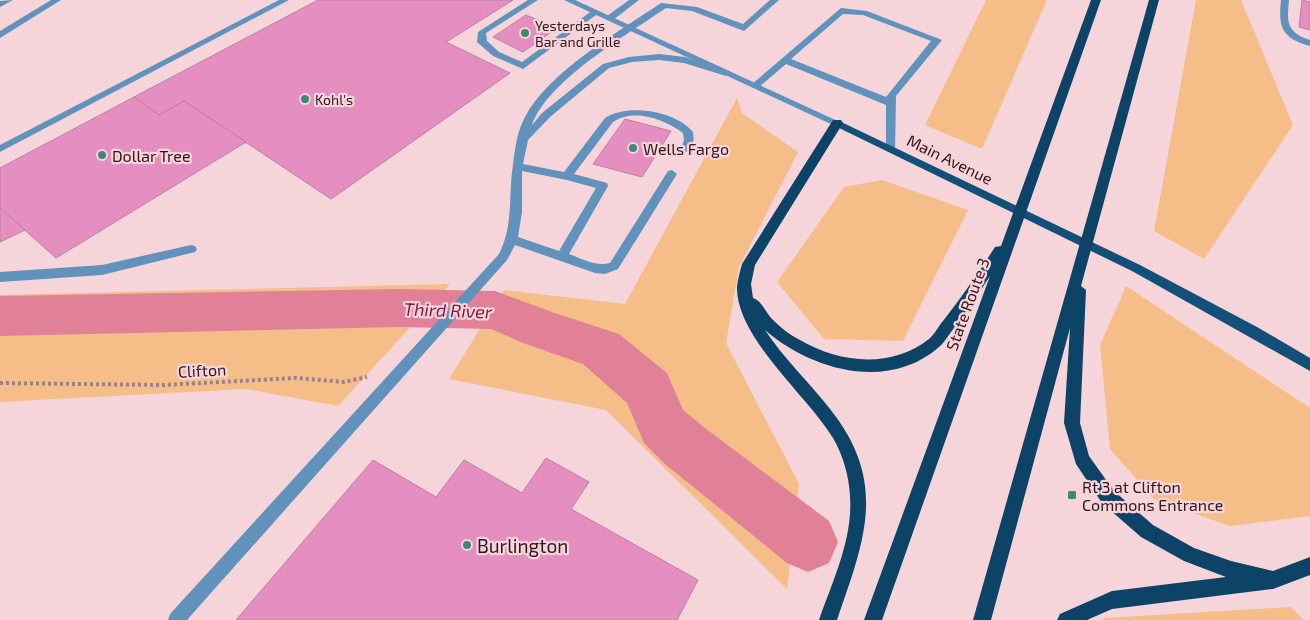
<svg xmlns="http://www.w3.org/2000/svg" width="1310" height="620" font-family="'Exo 2',sans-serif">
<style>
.green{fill:#f5be89}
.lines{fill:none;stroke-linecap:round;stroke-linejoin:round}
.river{fill:#e18198;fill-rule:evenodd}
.building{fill:#e58fc1;stroke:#be7ea3}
.path{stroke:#9f8086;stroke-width:4;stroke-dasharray:3 3;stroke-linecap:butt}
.service{fill:#6192bb;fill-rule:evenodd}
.tertiary{fill:#6192bb;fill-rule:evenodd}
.primary{fill:#124f79;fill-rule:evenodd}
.trunk{fill:#0e4368;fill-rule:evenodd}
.poi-dot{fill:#40867d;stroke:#f5d4da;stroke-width:2}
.labels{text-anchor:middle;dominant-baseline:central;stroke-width:4.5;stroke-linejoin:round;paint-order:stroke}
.far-poi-label{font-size:14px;fill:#32161d;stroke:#f5d4da;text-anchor:start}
.poi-label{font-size:16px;fill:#32161d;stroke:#f5d4da;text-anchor:start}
.street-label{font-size:16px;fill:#32161d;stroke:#f5d4da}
.water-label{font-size:18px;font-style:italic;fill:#8a1743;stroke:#f5d4da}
.near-poi-label{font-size:19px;fill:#32161d;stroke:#f5d4da;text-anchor:start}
</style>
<rect width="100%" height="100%" fill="#f5d4da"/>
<!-- green -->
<g class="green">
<path d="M986 0H1047L982 149 925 125Z"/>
<path d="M1196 0H1241L1293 125 1204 259 1154 231Z"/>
<path d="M737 98 742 113 798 152 739 267 726 343 799 484 787 589 606 410 449 379 504 290 625 304Z"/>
<path d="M882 180 968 210 903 341 824 339 777 282 844 187Z"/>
<path d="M450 284 338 406 246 389 0 402V295Z"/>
<path d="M1126 286 1310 408V516L1230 526 1154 499 1110 449 1100 345Z"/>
<path d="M1290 607 1304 620H1102L1104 618Z"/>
</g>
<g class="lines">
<!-- river -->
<path class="river" d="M399 289 495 291 555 313 619 334 667 373 683 410 705 428 829 521 838 542 829 563 808 572 787 563 665 464 644 443 627 403 583 364 523 343 491 329 399 327 0 336V296Z"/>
</g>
<!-- building -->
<g class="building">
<path d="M318 0H513L446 42 510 73 331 199 184 101 159 115 134 97Z"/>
<path d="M1302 0 1310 2V30L1299 27Z"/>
<path d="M526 15 557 28 523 52 493 37Z"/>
<path d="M134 97 159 115 184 101 246 142 56 258 0 208V168Z"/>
<path d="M625 119 671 131 642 177 593 164Z"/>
<path d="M0 208 25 230 0 242Z"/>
<path d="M546 458 589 482 571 509 698 580 677 620H236L373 460 436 497 464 460 522 493Z"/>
</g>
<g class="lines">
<!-- path -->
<path class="path" d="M0 383 163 385 296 378 344 382 367 377"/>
<!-- service -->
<g class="service">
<path d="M13 0 0 7V1Z"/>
<path d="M51 0H61L0 38V31Z"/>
<path d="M279 0H289L0 152V145Z"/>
<path d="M528 0H538L486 33 487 41 499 52 522 62 593 10 600 12 523 69 493 56 477 42 478 32Z"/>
<path d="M629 0H639L613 20H607V16Z"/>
<path d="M770 0H779L744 31 692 11 666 8C628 34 547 81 532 125L542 113 603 64 629 57 659 54 685 57 731 73 726 76 684 63 659 60 632 62 609 68 550 117 528 140 523 164 564 172 605 118C628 103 676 111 693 132 694 139 694 150 686 152L681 149 684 140 683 133C664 119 634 108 613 122L574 174 607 183 608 186 569 254C582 259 597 267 610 263L668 171 672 170 677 174 618 269 605 274 595 273 515 245 507 260 187 620H168L170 614 499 254C514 225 508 196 513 165 515 149 517 131 525 117 548 72 620 31 661 3L697 7 743 24ZM522 171 567 180 596 188 559 251 518 237 522 212Z"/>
<path d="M1281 0H1289C1287 22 1286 32 1310 40V46C1282 38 1278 28 1281 0Z"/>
<path d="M841 8 867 11 942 40 896 96 895 151 891 152 886 149V105L786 64 759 87 756 88 751 85ZM843 14 863 15 931 41 886 97 791 59Z"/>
<path d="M191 245 195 246 197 249 195 252 102 275 0 282V272L102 265Z"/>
</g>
<!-- tertiary -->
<path class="tertiary" d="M564 0H575L842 123 837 126 833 125Z"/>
<!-- primary -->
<path class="primary" d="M837 120 1140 265 1257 327 1310 358V371L1132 271 833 125 832 123Z"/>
<!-- trunk -->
<g class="trunk">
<path d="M1091 0H1101L882 620H864L990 276C978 295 965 313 951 332 947 337 944 343 939 347 888 392 811 370 765 330 784 359 809 382 830 409 889 483 864 541 837 620H819C833 580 853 539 850 496 849 476 843 455 833 438 808 396 735 337 737 286 738 279 740 271 742 264L833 120H841L843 123 755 265 751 284 753 298C762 301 766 313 773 320 781 328 790 335 800 340 839 363 891 369 929 339 934 335 938 327 943 321 962 297 979 272 995 247L1001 246Z"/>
<path d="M1149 0H1159L1081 286 1086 290 1080 423 1089 456 1114 491 1153 525 1194 548 1231 561 1273 571 1310 557V575L1273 589 1112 609 1087 620H1057L1060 614 1112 591 1226 577 1184 561 1141 537 1102 503 1076 464 1064 423 1070 328 991 620H973Z"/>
</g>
</g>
<!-- markers -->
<g class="poi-dot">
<circle cx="525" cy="33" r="5"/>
<circle cx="305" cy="99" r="5"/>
<circle cx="633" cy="148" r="5"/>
<circle cx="102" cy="155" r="5"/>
<rect x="1067" y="490" width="10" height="10" rx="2.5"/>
<circle cx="467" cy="545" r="5"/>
</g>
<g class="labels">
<!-- far-poi labels -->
<g class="far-poi-label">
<text x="535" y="25">Yesterdays<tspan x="535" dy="16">Bar and Grille</tspan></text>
<text x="315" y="99">Kohl's</text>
</g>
<!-- poi labels -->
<g class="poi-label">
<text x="643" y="148">Wells Fargo</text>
<text x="112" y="155">Dollar Tree</text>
<text x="1082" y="486">Rt 3 at Clifton<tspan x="1082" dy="18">Commons Entrance</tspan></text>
</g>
<!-- street labels -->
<g class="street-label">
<text transform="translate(950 159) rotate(26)">Main Avenue</text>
<text transform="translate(967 304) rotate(-70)">State Route 3</text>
<text transform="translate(202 370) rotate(-3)">Clifton</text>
</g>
<!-- water labels -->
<g class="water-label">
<text transform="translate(448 310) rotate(2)">Third River</text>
</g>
<!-- near-poi labels -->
<g class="near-poi-label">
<text x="477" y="545">Burlington</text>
</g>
</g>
</svg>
